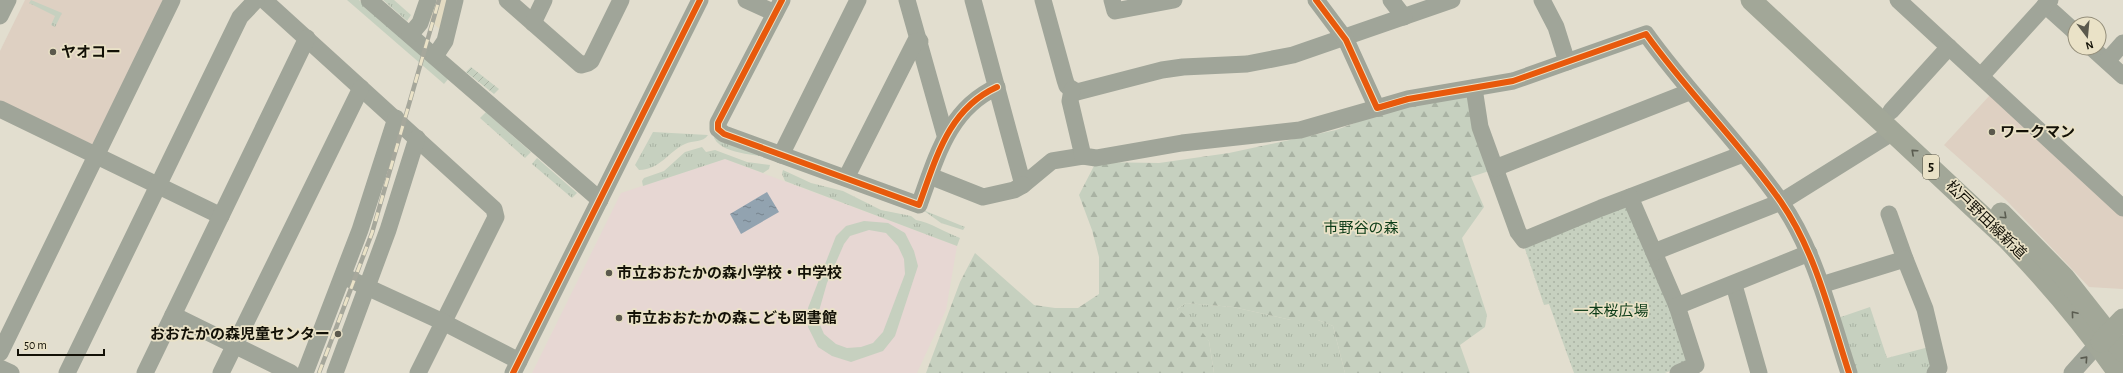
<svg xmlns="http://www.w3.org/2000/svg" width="2123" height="373" font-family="'Alegreya Sans','Noto Sans JP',sans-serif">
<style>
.commercial{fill:#ded0c2}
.built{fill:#e3dbc2}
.education{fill:#e7d7d3}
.grass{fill:url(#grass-tufts)}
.forest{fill:url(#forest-firs)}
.park{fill:url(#park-dots)}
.garden{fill:url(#garden-furrows)}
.pitch{fill:#c6d0bf;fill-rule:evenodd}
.water{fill:url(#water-ripples)}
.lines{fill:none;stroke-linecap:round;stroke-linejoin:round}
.minor{stroke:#a0a599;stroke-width:17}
.major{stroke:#a2a798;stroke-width:21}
.rail-casing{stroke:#a6a79b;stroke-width:4.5}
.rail{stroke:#eae2c7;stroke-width:3;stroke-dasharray:9;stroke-linecap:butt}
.cycleway-casing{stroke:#eae2c7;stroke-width:8}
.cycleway{stroke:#e8590c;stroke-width:6}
.oneway{stroke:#5a5c50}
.oneway2{stroke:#5a5b50}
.poi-dot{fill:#5b594d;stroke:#eae2c7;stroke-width:1.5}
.labels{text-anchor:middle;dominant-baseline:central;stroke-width:3.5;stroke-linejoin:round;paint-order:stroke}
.shield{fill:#eae2c7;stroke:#545041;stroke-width:1}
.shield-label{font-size:14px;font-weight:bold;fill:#131107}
.poi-label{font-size:15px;font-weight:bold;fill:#131107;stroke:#eae2c7;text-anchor:start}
.street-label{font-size:15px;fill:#131107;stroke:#eae2c7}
.park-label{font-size:15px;fill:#0d3c18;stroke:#eae2c7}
</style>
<defs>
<pattern id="grass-tufts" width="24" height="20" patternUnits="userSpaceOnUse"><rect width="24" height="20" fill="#c6d0bf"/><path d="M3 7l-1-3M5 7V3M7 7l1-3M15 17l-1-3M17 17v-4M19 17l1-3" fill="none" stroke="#a9b2a3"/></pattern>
<pattern id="forest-firs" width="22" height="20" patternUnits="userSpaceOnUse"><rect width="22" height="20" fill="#c6d0bf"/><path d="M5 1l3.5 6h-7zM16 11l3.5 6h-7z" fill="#a9b2a3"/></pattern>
<pattern id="park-dots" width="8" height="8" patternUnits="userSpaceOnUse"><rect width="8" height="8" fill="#c6d0bf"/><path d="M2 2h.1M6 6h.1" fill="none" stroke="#a9b2a3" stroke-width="1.8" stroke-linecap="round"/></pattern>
<pattern id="garden-furrows" width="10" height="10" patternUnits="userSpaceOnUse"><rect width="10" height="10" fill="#c6d0bf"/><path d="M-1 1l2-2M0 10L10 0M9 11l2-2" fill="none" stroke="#a9b2a3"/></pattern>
<pattern id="water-ripples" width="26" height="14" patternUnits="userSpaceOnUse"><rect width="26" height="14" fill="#92a3b0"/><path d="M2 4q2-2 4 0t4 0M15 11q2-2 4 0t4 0" fill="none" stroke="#76838d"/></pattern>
</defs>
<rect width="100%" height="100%" fill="#e2decf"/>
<!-- commercial -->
<g class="commercial">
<path d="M25 0H166L96 146 0 103V51Z"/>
<path d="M1991 94 2123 214V289L2089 287 2006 200 1944 145Z"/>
</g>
<!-- built -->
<path class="built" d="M433 0H450L443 32 427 18Z"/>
<!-- education -->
<path class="education" d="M725 159 957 246 946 310 917 373H532L621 193Z"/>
<!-- grass -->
<g class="grass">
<path d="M31 0 62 13 55 27 51 25 55 16 29 3Z"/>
<path d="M347 0H359L449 78 444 84Z"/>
<path d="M383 0H394L411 15 407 21Z"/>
<path d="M486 112 531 152 525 158 480 118Z"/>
<path d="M653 132 708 135C703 143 693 140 685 144 668 152 661 169 639 170L635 165Z"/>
<path d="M715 136 771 157C758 156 727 153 718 143 716 142 716 140 714 138Z"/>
<path d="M702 147 706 152 715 150 747 162 770 165 769 169 763 173 725 159 643 186 642 181 644 178 664 171 685 152Z"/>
<path d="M537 158 577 193 572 198 532 164Z"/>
<path d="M783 170 811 183 843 191 881 210 911 216 916 220C930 222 946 233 960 238L957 246 785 181 782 174Z"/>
<path d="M923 210 965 227 963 230 941 223Z"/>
<path d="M1186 303 1233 307 1291 320H1318L1333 326 1345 373H1214L1209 341 1177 309Z"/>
<path d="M1870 307 1887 358 1929 347 1934 366 1928 373H1855L1838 318Z"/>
</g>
<!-- forest -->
<path class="forest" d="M1467 95 1489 171 1471 177 1484 207 1462 238 1487 315 1485 327 1460 345 1470 373H1345L1333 326 1318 320H1291L1233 307 1186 303 1177 309 1196 324 1209 341 1214 373H926L960 282 975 253 1034 305 1055 308H1078L1099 294V257L1092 230 1079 195 1096 162 1159 163 1229 153 1336 130 1393 109Z"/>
<!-- park -->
<path class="park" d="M1623 206 1628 208 1682 334 1687 364 1665 373H1574L1549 304 1544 305 1524 246Z"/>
<!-- garden -->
<path class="garden" d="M471 67 499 89 494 94 466 72Z"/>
<!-- pitch -->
<path class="pitch" d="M864 221 888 223 905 233 914 251 918 266 895 336 883 351 851 362 832 356 818 347 808 327V308L836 236 846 226ZM869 230 886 233 898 246 904 259 905 274 883 332 873 343 861 347 847 348 836 344 824 334 817 318 827 283 844 244 850 236Z"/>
<!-- water -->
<path class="water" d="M767 192 779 212 741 234 730 214Z"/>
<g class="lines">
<!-- minor -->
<g class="minor">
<path d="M264 0 494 209 496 217 418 373"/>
<path d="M369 0 600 200"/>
<path d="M507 0 581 65 588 63 591 61 621 0"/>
<path d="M746 0 775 13"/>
<path d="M782 0 718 123V129L724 134 919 205C936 159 948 109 997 87"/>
<path d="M907 0 945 135"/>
<path d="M973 0 1023 185 1052 161 1083 156"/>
<path d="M1043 0 1065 80 1067 86 1077 92 1162 70 1183 67 1247 64 1293 55 1452 0"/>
<path d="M1112 0 1115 11 1174 0"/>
<path d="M1316 0 1346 40 1377 108 1408 99 1513 81 1646 34C1688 93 1740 143 1781 202 1816 253 1830 315 1849 373"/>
<path d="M1391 0 1404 17"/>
<path d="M1542 0 1556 27 1567 62"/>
<path d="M1898 0 2123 208"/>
<path d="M2045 5 2075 32"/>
<path d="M0 16 8 0"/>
<path d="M533 23 544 0"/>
<path d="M410 35 420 23 428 0"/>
<path d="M2092 48 2123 76"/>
<path d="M435 56 445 41 455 0"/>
<path d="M2107 61 2123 43"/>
<path d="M1981 76 2050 0"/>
<path d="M1474 88 1480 127 1518 232 1524 240 1601 208 1743 154"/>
<path d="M1072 90 1070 101 1083 156 1096 158 1182 143 1300 130 1377 108"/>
<path d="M0 109 221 216"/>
<path d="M1891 111 1949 47"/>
<path d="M781 155 858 0"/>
<path d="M1495 168 1689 92"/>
<path d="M930 176 983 197 1014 190 1023 185"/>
<path d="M846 178 915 42 920 41"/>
<path d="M1630 197 1677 306 1696 365 1678 373"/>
<path d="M1889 214 1905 259"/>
<path d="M1654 252 1781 202 1893 132"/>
<path d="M343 276 443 322 519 361"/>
<path d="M1734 285 1759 373"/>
<path d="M1821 285 1905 259 1925 309 1939 368 1935 373"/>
<path d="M1677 306 1809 253"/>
<path d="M173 315 291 373"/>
<path d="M0 353 172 0"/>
<path d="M0 368 11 373"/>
<path d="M67 373 240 17 256 0"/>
<path d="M145 373 307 38"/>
<path d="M221 373 361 88"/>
<path d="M305 373 360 230 396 118"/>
<path d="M335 373 388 230 417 138"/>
<path d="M513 373 700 0"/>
<path d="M2072 373 2097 345"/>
</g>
<!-- major -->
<g class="major">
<path d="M1751 0 2007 239C2047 281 2085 325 2118 373"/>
<path d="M2001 213 2064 277 2123 352"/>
<path d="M2101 342 2123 319"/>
</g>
<defs>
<path id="rail" d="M319 373 372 233 439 0"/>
</defs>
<!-- rail casing -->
<use href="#rail" class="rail-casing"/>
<!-- rail -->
<use href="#rail" class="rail"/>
<defs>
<g id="cycleway">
<path d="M782 0 718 123V129L724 134 919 205C936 159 948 109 997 87"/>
<path d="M1316 0 1346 40 1377 108 1408 99 1513 81 1646 34C1688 93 1740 143 1781 202 1816 253 1830 315 1849 373"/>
<path d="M513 373 700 0"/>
</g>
</defs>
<!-- cycleway casing -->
<use href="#cycleway" class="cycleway-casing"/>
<!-- cycleway -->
<use href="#cycleway" class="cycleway"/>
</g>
<!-- one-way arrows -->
<defs><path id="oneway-chevron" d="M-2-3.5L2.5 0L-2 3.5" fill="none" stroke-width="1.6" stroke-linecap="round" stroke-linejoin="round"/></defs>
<g class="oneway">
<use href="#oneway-chevron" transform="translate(1914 152) rotate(-138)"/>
<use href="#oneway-chevron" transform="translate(2004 216) rotate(43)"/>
<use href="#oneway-chevron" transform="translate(2074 314) rotate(-130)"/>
</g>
<use class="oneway2" href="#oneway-chevron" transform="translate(2085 359) rotate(-48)"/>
<!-- markers -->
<g class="poi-dot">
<circle cx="53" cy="52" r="4"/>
<circle cx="1992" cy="132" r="4"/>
<circle cx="609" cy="273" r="4"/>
<circle cx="619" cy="318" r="4"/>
<circle cx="338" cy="334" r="4"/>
</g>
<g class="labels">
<!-- shield labels -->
<rect class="shield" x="1923" y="155" width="16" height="24" rx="3"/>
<g class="shield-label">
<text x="1931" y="167">5</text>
</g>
<!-- poi labels -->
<g class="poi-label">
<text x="61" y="52">ヤオコー</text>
<text x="2000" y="132">ワークマン</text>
<text x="617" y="273">市立おおたかの森小学校・中学校</text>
<text x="627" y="318">市立おおたかの森こども図書館</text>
<text x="330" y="334" text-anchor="end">おおたかの森児童センター</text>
</g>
<!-- street labels -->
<g class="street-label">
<text transform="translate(1986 220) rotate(44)">松戸野田線新道</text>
</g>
<!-- park labels -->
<g class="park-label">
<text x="1361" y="228">市野谷の森</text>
<text x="1611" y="311">一本桜広場</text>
</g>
</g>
<!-- north arrow -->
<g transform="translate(2087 36) rotate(164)"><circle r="19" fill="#eae2c7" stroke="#948e7a"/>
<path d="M0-3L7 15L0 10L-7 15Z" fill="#5b594d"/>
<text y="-6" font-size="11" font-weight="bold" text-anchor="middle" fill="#131107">N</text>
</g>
<!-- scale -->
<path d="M18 349v6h86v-6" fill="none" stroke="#131107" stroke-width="2"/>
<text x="24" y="349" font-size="12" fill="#131107" stroke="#eae2c7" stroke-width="3" paint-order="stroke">50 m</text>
</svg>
